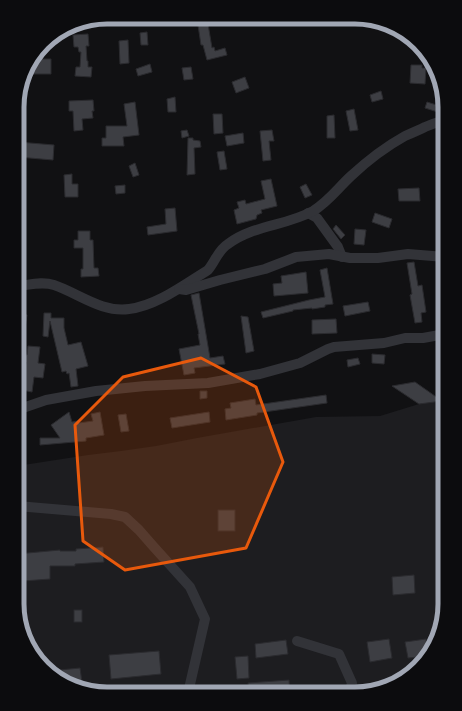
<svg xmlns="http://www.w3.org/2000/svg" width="462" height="711" font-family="Inter,sans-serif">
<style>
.built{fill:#1d1d20}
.building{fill:#3d3e43;stroke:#2b2b2f}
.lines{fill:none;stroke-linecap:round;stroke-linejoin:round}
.minor{stroke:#323338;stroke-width:10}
.marked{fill:#e8590c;fill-opacity:0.2;stroke:#e8590c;stroke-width:3;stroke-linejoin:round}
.rim{fill:none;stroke:#a1a7b4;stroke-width:5}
</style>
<rect width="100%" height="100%" fill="#111113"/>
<!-- built -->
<path class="built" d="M445 400V610L427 659 390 687 355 694 95 693 52 675 24 639 17 604V466L88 455 121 451 156 446 197 438 316 417 380 416 419 404Z"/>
<!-- building -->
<g class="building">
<path d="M208 24 212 48 214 47 215 51 225 48 227 55 207 60 203 45H201L198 25Z"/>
<path d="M147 32 148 45H141L140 33Z"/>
<path d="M88 34 89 46H86L87 61H88V67H92L91 77 75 76 76 67H80L81 52H79L78 47H74L73 35Z"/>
<path d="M128 40 129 63 120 64 119 41Z"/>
<path d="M39 49V59H51V74H30V60Z"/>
<path d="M150 64 152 72 138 76 136 69Z"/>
<path d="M411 65H422V68H426L425 84 410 83Z"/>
<path d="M191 67 193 79 184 80 182 68Z"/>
<path d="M245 77 249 88 236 93 232 82Z"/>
<path d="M381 91 383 99 372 102 370 95Z"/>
<path d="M175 97 176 112H168L167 99Z"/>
<path d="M93 100 94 111H92L93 118 82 119 83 130 74 131 73 111H69V101Z"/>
<path d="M135 102 139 135 123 137 124 146H102V138H106V126H127L124 104Z"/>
<path d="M427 102 443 107 441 113 425 108Z"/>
<path d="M354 109 358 130 350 131 346 111Z"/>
<path d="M213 114H222L223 133 214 134Z"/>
<path d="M334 115 335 138H327V116Z"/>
<path d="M187 130 189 136 182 138 181 131Z"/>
<path d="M272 130 274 141H269L271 160 263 161 260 131Z"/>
<path d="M243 133 244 143 227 146 225 136Z"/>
<path d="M188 138H193V140L200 141 201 147 194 148 195 174 187 175Z"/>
<path d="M18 142 54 145 53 160 18 157Z"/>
<path d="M224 151 227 169 220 170 217 152Z"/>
<path d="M135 163 139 175 133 177 129 166Z"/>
<path d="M72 174V184H78V197H65L64 175Z"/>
<path d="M271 179 277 206 261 210 262 213 257 215 256 219 237 224 234 210 239 208 237 202 245 200 246 204 265 199 261 181Z"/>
<path d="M306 184 312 195 305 198 300 187Z"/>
<path d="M125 185V193L116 194 115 186Z"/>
<path d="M419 188 420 201H399L398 189Z"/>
<path d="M175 208 177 231 148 235 147 227 166 224 165 209Z"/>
<path d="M375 213 392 219 389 228 372 222Z"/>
<path d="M336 225 345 235 341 239 333 229Z"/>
<path d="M355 229 366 230 364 245 354 244Z"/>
<path d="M78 231H90V240H93L94 268H98L99 276 81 277V269H83V248H74V240H78Z"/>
<path d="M414 262 418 286 422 285 426 312 421 313 422 322 415 323 410 295 412 294 407 263Z"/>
<path d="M327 268 333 304 325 305V307L312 309V308L293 310V311L263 318 261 312 309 300 325 297 320 270Z"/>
<path d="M306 272 308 293 274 296 273 284 282 283 281 276Z"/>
<path d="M199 293 210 358 223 356 225 364 194 368 195 373 184 375 179 349 200 345 198 334H199L191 295Z"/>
<path d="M368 302 370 311 345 316 343 306Z"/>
<path d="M44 313H51V318H64V328L68 345 81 342 88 366 76 369 78 386 71 387 69 373 67 374 66 371 62 372 50 321 48 337 43 336Z"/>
<path d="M17 314 27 315 25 328 17 327Z"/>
<path d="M241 316 248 317 254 351 246 353Z"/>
<path d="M336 319 337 333 312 334V320Z"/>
<path d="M28 346 40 347 38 363 45 364 43 378 34 377 32 392 22 390 26 362 17 361V354L27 355Z"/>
<path d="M372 354 385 355 384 364 372 363Z"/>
<path d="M358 358 360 364 348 367 347 360Z"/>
<path d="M415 382 442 401 419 404 392 386Z"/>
<path d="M200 391H207V398L200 399Z"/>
<path d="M326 395 327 403 257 413V415L226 420 225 409 231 408 230 403 255 399 256 405Z"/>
<path d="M69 412 72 422 78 421 79 423 93 421 91 414 100 412 104 435 86 438V441L40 445V438H60L51 425Z"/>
<path d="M209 412 210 422 172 428 170 418Z"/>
<path d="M126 414 129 431 121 432 118 415Z"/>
<rect x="218" y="510" width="17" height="21"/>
<path d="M103 547 104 562 75 564V566H50V579L23 581 25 622 21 623 17 604V554L60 550V551H76V549Z"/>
<path d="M414 575 415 593 393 595 392 577Z"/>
<rect x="74" y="610" width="8" height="12"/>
<path d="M389 639 392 658 370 662 367 642Z"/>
<path d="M426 639 428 656 408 658 405 642Z"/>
<path d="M286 640 288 654 256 658 255 644Z"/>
<path d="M159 651 161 674 111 679 109 655Z"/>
<path d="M248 656 249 678 237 679 235 657Z"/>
<path d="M80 668 82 682 71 683 52 675 49 671Z"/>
<path d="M289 680 290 694H249L248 683Z"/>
</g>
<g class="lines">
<!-- minor -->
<g class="minor">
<path d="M308 213 317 218 338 247 342 257"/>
<path d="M18 286C29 285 42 281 54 285 78 293 102 313 129 309 156 306 184 285 208 270 215 262 218 250 228 244 253 225 286 226 313 211 328 202 338 188 351 176 366 162 387 146 405 136 412 133 419 130 425 127 432 124 438 122 445 120"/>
<path d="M179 289 186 290 220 280 265 269 296 257 329 254 350 258H378L408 254 445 257"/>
<path d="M17 410 46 400 96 391 145 386 208 383 260 374 300 363 328 349 334 347 384 343 405 338H423L445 334"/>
<path d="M17 506 111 514 125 517 139 530 153 546 190 587 205 619 188 693"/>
<path d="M297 641 339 654 352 683 349 694"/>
</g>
</g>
<!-- marked area -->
<path class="marked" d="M201 358 256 387 283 462 246 548 125 570 83 541 75 425 123 377Z"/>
<!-- crop -->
<path d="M0 0H462V711H0ZM107 24H355A83 83 0 0 1 438 107V604A83 83 0 0 1 355 687H107A83 83 0 0 1 24 604V107A83 83 0 0 1 107 24Z" fill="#0c0c0e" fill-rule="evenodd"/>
<path class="rim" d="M107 24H355A83 83 0 0 1 438 107V604A83 83 0 0 1 355 687H107A83 83 0 0 1 24 604V107A83 83 0 0 1 107 24Z"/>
</svg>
